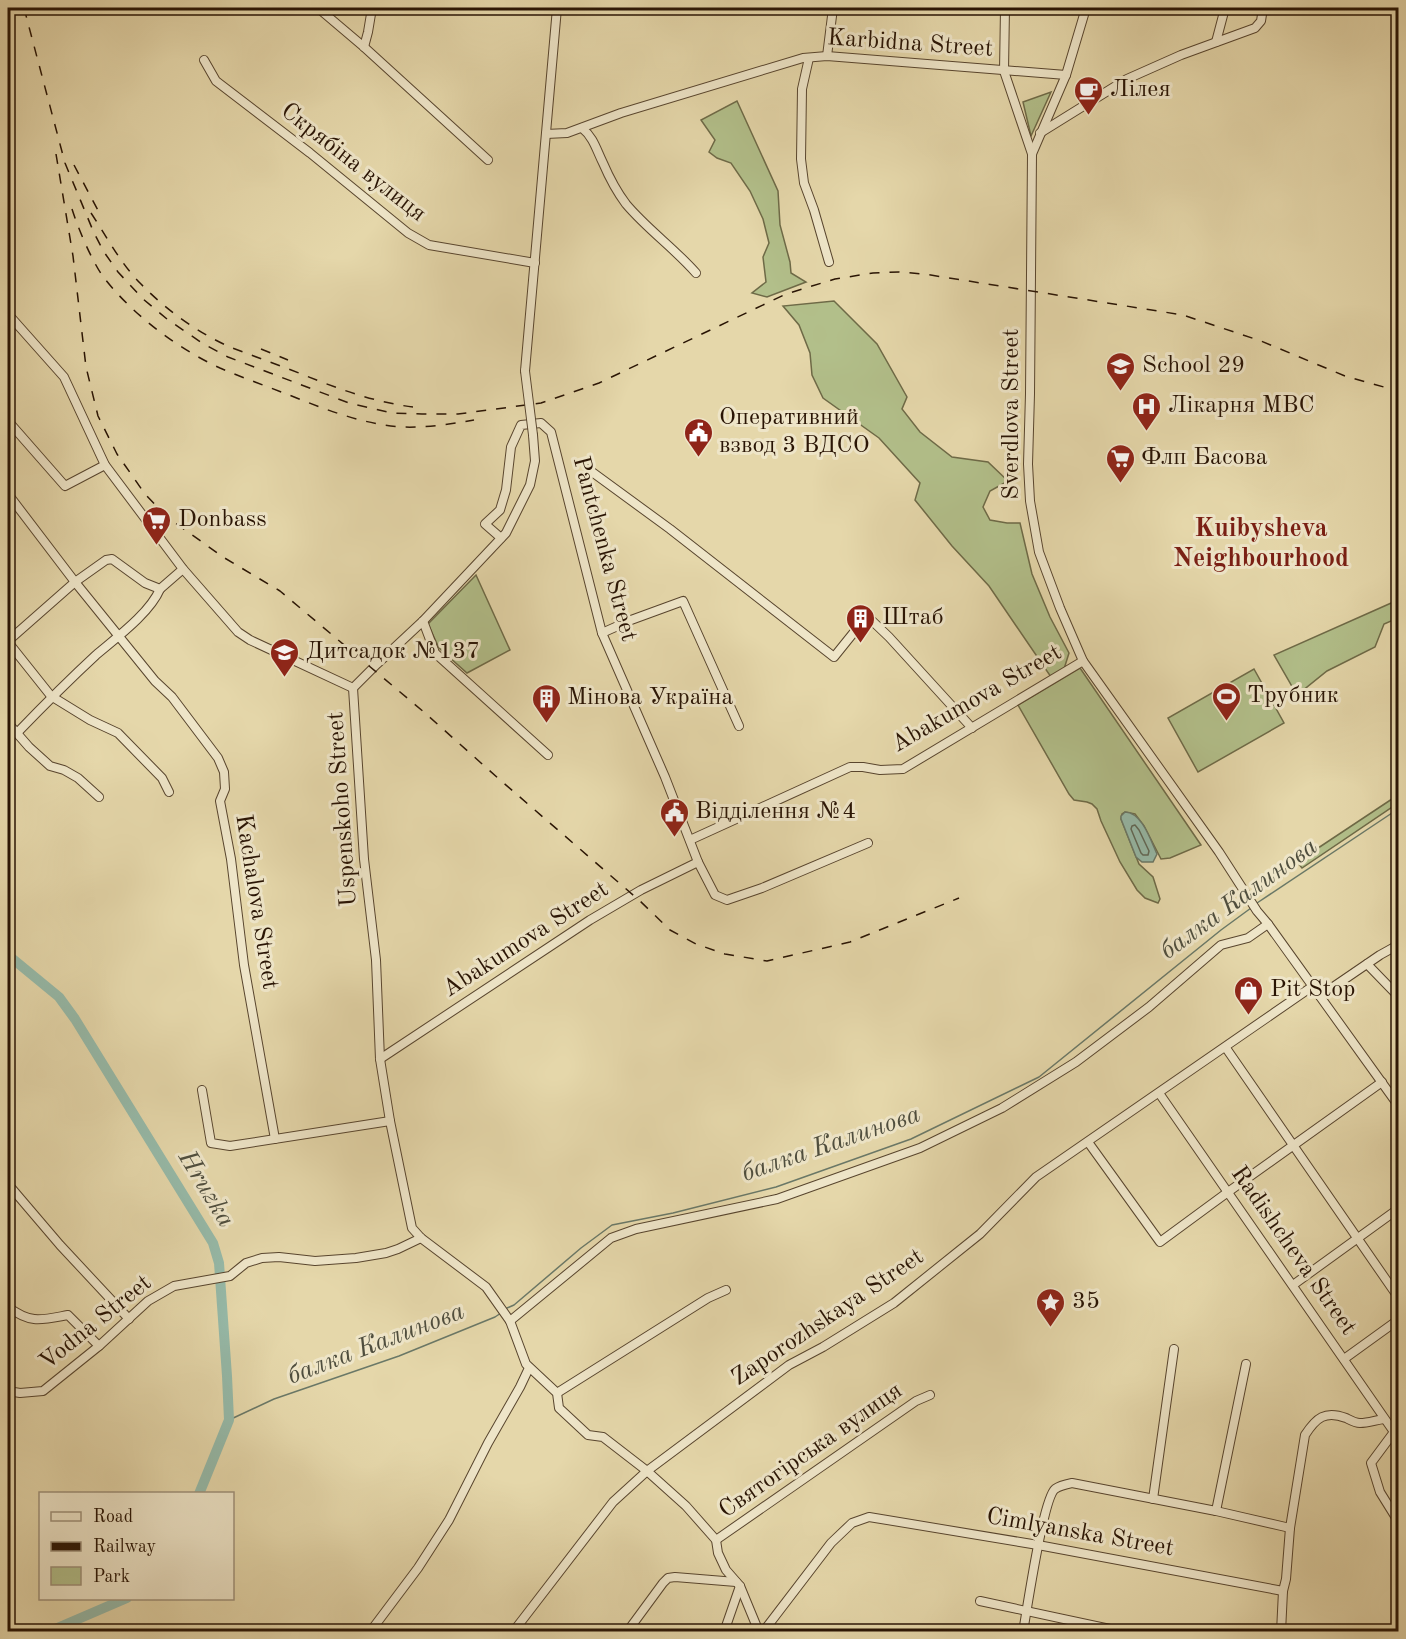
<svg xmlns="http://www.w3.org/2000/svg" width="1406" height="1639" font-family="'Old Standard TT',serif">
<style>
.green{fill:#b2bf8a;stroke:#6e6a47;stroke-width:1.5}
.water{fill:#96baa9;stroke:#6a7867;stroke-width:1.5}
.lines{fill:none;stroke-linecap:round;stroke-linejoin:round}
.shore{stroke:#606756;stroke-width:1.5}
.stream{stroke:#6a7867;stroke-width:1.5}
.river{stroke:#96baa9;stroke-width:10}
.minor-casing{stroke:#58452e;stroke-width:10}
.minor{stroke:#eee5c8;stroke-width:8}
.rail{stroke:#291404;stroke-width:1.5;stroke-dasharray:10 10;stroke-linecap:butt}
.minor-bridge-casing{stroke:#58452e;stroke-width:10;stroke-linecap:butt}
.minor-bridge{stroke:#eee5c8;stroke-width:8}
.labels{text-anchor:middle;dominant-baseline:central;stroke-width:6;stroke-linejoin:round;paint-order:stroke}
.street-label{font-size:24px;fill:#291404;stroke:#eee5c8}
.poi-label{font-size:24px;fill:#291404;stroke:#eee5c8;text-anchor:start}
.neighbourhood-label{font-size:26px;font-weight:bold;fill:#7a1f14;stroke:#eee5c8}
.water-label{font-size:26px;font-style:italic;fill:#4f4e3e;stroke:#eee5c8}
</style>
<rect width="100%" height="100%" fill="#e5d7aa"/>
<filter id="stains"><feTurbulence type="fractalNoise" baseFrequency=".00333" numOctaves="4"/><feColorMatrix values="0 0 0 0 .2 0 0 0 0 .09 0 0 0 0 .02 0 0 0 .5 -.17"/></filter>
<radialGradient id="worn" r=".72"><stop offset=".6" stop-color="#630" stop-opacity="0"/><stop offset="1" stop-color="#630" stop-opacity=".3"/></radialGradient>
<!-- green -->
<g class="green">
<path d="M1051 92 1031 136 1023 102Z"/>
<path d="M737 101 778 191 780 225 790 262 791 273 806 282 767 297 752 293 766 282 763 257 769 243 763 219 750 191 731 163 717 158 709 152 715 140 701 120Z"/>
<path d="M834 301 877 344 907 397 902 409 920 432 952 457 988 462 1008 481 990 491 983 507 990 520 1007 523H1020L1032 574 1050 617 1069 653 1064 669 1051 677 989 586 952 546 915 500 920 483 879 438 823 398 812 375 810 353 799 325 783 306Z"/>
<path d="M476 575 510 650 467 673 439 648 428 624Z"/>
<path d="M1398 600V618L1384 624 1375 647 1327 671 1297 695 1274 655Z"/>
<path d="M1080 668 1201 845 1170 858 1161 859 1144 826 1135 814 1125 812 1122 814 1121 819 1139 864 1153 877 1160 899 1158 903 1145 898 1137 890 1120 862 1101 821 1097 809 1092 804 1087 802 1074 800 1069 794 1018 705Z"/>
<path d="M1254 669 1284 723 1198 772 1168 718Z"/>
<path d="M1398 795V803L1302 868 1297 862Z"/>
</g>
<!-- water -->
<path class="water" d="M1125 812C1142 812 1151 841 1157 854L1153 862H1142L1136 857 1121 819V816Z"/>
<g class="lines">
<!-- shore -->
<path class="shore" d="M1135 825 1139 830 1149 851 1148 855H1143L1141 853 1131 829 1132 826Z"/>
<!-- stream -->
<g class="stream">
<path d="M1257 903 1398 809"/>
<path d="M507 1308 514 1305 581 1248 612 1225 673 1213 776 1187 911 1139 1039 1077 1221 930 1251 908"/>
<path d="M229 1420 274 1399 399 1356 495 1317 501 1313"/>
</g>
<!-- river -->
<g class="river">
<path d="M8 955 59 997 75 1019 213 1243 219 1263 227 1376 229 1420 199 1494"/>
<path d="M48 1632 127 1598"/>
</g>
<defs>
<g id="minor">
<path d="M318 8 364 47 488 160"/>
<path d="M1005 8 1004 71 1032 154"/>
<path d="M1086 8 1066 75 1032 154 1030 394 1028 464 1030 501 1039 552 1060 608 1083 661 1219 852 1257 911 1268 924 1398 1105"/>
<path d="M1216 42 1225 8"/>
<path d="M364 47 368 32 372 8"/>
<path d="M827 56 833 8"/>
<path d="M809 58 802 89 801 159 804 183 814 210 829 262"/>
<path d="M204 60 216 81 310 153 408 233 429 245 535 263"/>
<path d="M582 128C594 138 596 149 603 163 609 177 617 192 626 204 647 229 674 248 696 273"/>
<path d="M1040 133 1127 79 1181 55 1255 28 1261 21 1263 8"/>
<path d="M546 134 567 133 621 113 803 58 827 56 1066 75"/>
<path d="M8 314 64 377 105 465 183 569 238 632 250 640 353 688"/>
<path d="M525 371 557 8"/>
<path d="M8 421 65 486 105 465"/>
<path d="M588 469 670 529 834 657 867 616 889 637 972 728"/>
<path d="M8 494 75 582 155 681 172 697 218 758 224 772 225 789 220 801 231 859 244 965 275 1139"/>
<path d="M501 538 485 524 500 510 506 490 511 447 521 425 541 423 551 432 602 633 665 777 698 862 715 895 727 900 762 888 868 843"/>
<path d="M423 621 435 653 548 755"/>
<path d="M602 633 631 620 683 601 739 726"/>
<path d="M8 641 75 582 106 560 112 559 145 583 160 589 183 569"/>
<path d="M8 642 51 696 90 720 118 733 162 778 169 792"/>
<path d="M353 688 364 859 376 960 380 1059 390 1121 412 1228 421 1238 486 1287 510 1321 526 1364 557 1393 559 1408 588 1435 603 1437 647 1471 686 1506 716 1540 718 1553 726 1570 740 1586 759 1632"/>
<path d="M353 688 377 664 423 621 506 533 530 485 535 461 533 435"/>
<path d="M8 723 29 747 50 766 64 770 78 778 99 797"/>
<path d="M17 733C43 706 69 680 96 655 116 638 150 613 160 589"/>
<path d="M690 840 850 767H863L880 770 903 769 1083 661"/>
<path d="M1367 964 1398 996"/>
<path d="M1320 996 1380 955 1398 945"/>
<path d="M1226 1048 1398 1297"/>
<path d="M380 1059 590 920 641 890 698 862"/>
<path d="M202 1090 211 1143 230 1146 390 1121"/>
<path d="M1159 1093 1394 1432"/>
<path d="M1088 1142 1160 1242 1228 1192 1382 1082"/>
<path d="M8 1184 60 1245 129 1319"/>
<path d="M1293 1285 1398 1209"/>
<path d="M8 1307C31 1324 41 1320 68 1315L99 1346"/>
<path d="M510 1321 611 1238 636 1229 777 1199 920 1148 1002 1108 1076 1062 1149 1007 1221 945 1248 938 1268 924"/>
<path d="M1344 1359 1398 1320"/>
<path d="M8 1391 20 1393 43 1391 99 1346 148 1301 174 1286 230 1276 246 1263 262 1258 279 1257 315 1261 356 1258 386 1253 398 1249 421 1238"/>
<path d="M557 1393 708 1298 726 1290"/>
<path d="M1398 1429 1394 1432 1371 1463 1380 1492 1398 1521"/>
<path d="M1153 1499 1174 1349"/>
<path d="M1216 1511 1246 1364"/>
<path d="M716 1540 916 1401 930 1395"/>
<path d="M980 1601 1124 1632"/>
<path d="M370 1632 418 1568 449 1520 488 1443 520 1387 529 1368"/>
<path d="M513 1632 613 1502 647 1471 789 1365 823 1347 894 1303 980 1234 1036 1177 1313 986"/>
<path d="M627 1632 663 1583 668 1578 675 1577 736 1582"/>
<path d="M724 1632 740 1586"/>
<path d="M763 1632 831 1543 852 1523 869 1517 1038 1545 1283 1591"/>
<path d="M1023 1632C1027 1610 1043 1499 1055 1489 1059 1486 1067 1484 1072 1483L1216 1511 1290 1528"/>
<path d="M1281 1632 1283 1591 1286 1579 1290 1528 1305 1435C1316 1418 1325 1410 1346 1418 1350 1420 1355 1423 1360 1423 1368 1423 1376 1420 1384 1419"/>
</g>
</defs>
<!-- minor casing -->
<use href="#minor" class="minor-casing"/>
<!-- minor -->
<use href="#minor" class="minor"/>
<!-- rail -->
<g class="rail">
<path d="M24 8 65 163 94 233 104 252 118 272 143 299 167 319 202 343 228 357 349 403 392 413 422 414H458L541 403 599 383 786 294 835 279 873 273 899 272 924 274 1183 315 1261 341 1345 376 1398 391"/>
<path d="M56 154 73 256 86 367 98 416 117 454 145 494 167 517 223 557 280 591 425 713 499 779 640 901 670 930 696 944 725 954 767 961 850 942 959 898"/>
<path d="M74 165 102 218"/>
<path d="M72 209C78 228 91 259 102 275 130 313 178 349 220 368 241 377 263 385 284 393 322 408 360 424 402 427 426 428 451 424 474 420"/>
<path d="M91 213C107 237 120 263 141 284 165 309 198 333 230 347 253 356 276 364 299 373 336 388 373 402 413 407"/>
<path d="M261 349 288 360"/>
</g>
<defs>
<path id="minor-bridge" d="M525 371 533 435"/>
</defs>
<!-- minor-bridge casing -->
<use href="#minor-bridge" class="minor-bridge-casing"/>
<!-- minor-bridge -->
<use href="#minor-bridge" class="minor-bridge"/>
</g>
<!-- icons -->
<defs>
<symbol id="cafe-pin" viewBox="-11 -11 22 30"><path d="M0 17L-7.5 6A9.5 9.5 0 1 1 7.5 6Z" fill="#8f2418" stroke="#eee5c8"/><path d="M-5.5-4.5H6V0H3Q3 3.5 0 3.5H-2.5Q-5.5 3.5-5.5 0ZM3-3.2v2h1.7v-2ZM-6 4.5H4V6H-6Z" fill="#fff"/></symbol>
<symbol id="school-pin" viewBox="-11 -11 22 30"><path d="M0 17L-7.5 6A9.5 9.5 0 1 1 7.5 6Z" fill="#8f2418" stroke="#eee5c8"/><path d="M0-5L7-2L0 1L-7-2ZM-4 1L0 2.5L4 1V4Q0 6-4 4Z" fill="#fff"/></symbol>
<symbol id="hospital-pin" viewBox="-11 -11 22 30"><path d="M0 17L-7.5 6A9.5 9.5 0 1 1 7.5 6Z" fill="#8f2418" stroke="#eee5c8"/><path d="M-5-5h3v3.5h4V-5h3V5h-3V1.5h-4V5h-3Z" fill="#fff"/></symbol>
<symbol id="civic-pin" viewBox="-11 -11 22 30"><path d="M0 17L-7.5 6A9.5 9.5 0 1 1 7.5 6Z" fill="#8f2418" stroke="#eee5c8"/><path d="M-.6-6.5H3V-4.5H.6V-3L4-1V1h2V6H-6V1h2V-1L-.6-3ZM-1.2 2.5V6h2.4V2.5Z" fill="#fff"/></symbol>
<symbol id="supermarket-pin" viewBox="-11 -11 22 30"><path d="M0 17L-7.5 6A9.5 9.5 0 1 1 7.5 6Z" fill="#8f2418" stroke="#eee5c8"/><path d="M-6-5.5h2.5l.6 2H6L4.5 2H-2.5L-4.4-4H-6ZM-1.5 3.2a1.3 1.3 0 1 0 .1 0ZM3 3.2a1.3 1.3 0 1 0 .1 0Z" fill="#fff"/></symbol>
<symbol id="building-pin" viewBox="-11 -11 22 30"><path d="M0 17L-7.5 6A9.5 9.5 0 1 1 7.5 6Z" fill="#8f2418" stroke="#eee5c8"/><path d="M-4-6H4V6H1V3H-1V6H-4ZM-2.5-4.3h1.7v1.8h-1.7ZM.8-4.3h1.7v1.8H.8ZM-2.5-1h1.7V.8h-1.7ZM.8-1h1.7V.8H.8Z" fill="#fff"/></symbol>
<symbol id="stadium-pin" viewBox="-11 -11 22 30"><path d="M0 17L-7.5 6A9.5 9.5 0 1 1 7.5 6Z" fill="#8f2418" stroke="#eee5c8"/><path d="M0-5a6.5 5 0 1 0 0 10a6.5 5 0 1 0 0-10ZM-3.5-1.8h7v3.6h-7Z" fill="#fff"/></symbol>
<symbol id="shop-pin" viewBox="-11 -11 22 30"><path d="M0 17L-7.5 6A9.5 9.5 0 1 1 7.5 6Z" fill="#8f2418" stroke="#eee5c8"/><path d="M-5-2.5h2.3a2.7 3.5 0 0 1 5.4 0H5L5.5 6h-11ZM-1.5-2.5h3a1.5 2.3 0 0 0-3 0Z" fill="#fff"/></symbol>
<symbol id="sight-pin" viewBox="-11 -11 22 30"><path d="M0 17L-7.5 6A9.5 9.5 0 1 1 7.5 6Z" fill="#8f2418" stroke="#eee5c8"/><path d="M0-6L1.8-2.2L6-1.7L2.9 1.2L3.7 5.4L0 3.3L-3.7 5.4L-2.9 1.2L-6-1.7L-1.8-2.2Z" fill="#fff"/></symbol>
</defs>
<g fill-rule="evenodd">
<use href="#cafe-pin" x="1072" y="74" width="33" height="45"/>
<use href="#school-pin" x="1104" y="350" width="33" height="45"/>
<use href="#hospital-pin" x="1130" y="390" width="33" height="45"/>
<use href="#civic-pin" x="682" y="416" width="33" height="45"/>
<use href="#supermarket-pin" x="1104" y="442" width="33" height="45"/>
<use href="#supermarket-pin" x="140" y="504" width="33" height="45"/>
<use href="#building-pin" x="844" y="602" width="33" height="45"/>
<use href="#school-pin" x="268" y="636" width="33" height="45"/>
<use href="#stadium-pin" x="1210" y="680" width="33" height="45"/>
<use href="#building-pin" x="530" y="682" width="33" height="45"/>
<use href="#civic-pin" x="658" y="796" width="33" height="45"/>
<use href="#shop-pin" x="1232" y="974" width="33" height="45"/>
<use href="#sight-pin" x="1034" y="1286" width="33" height="45"/>
</g>
<g class="labels">
<!-- street labels -->
<g class="street-label">
<text transform="translate(910 44) rotate(4)">Karbidna Street</text>
<text transform="translate(353 163) rotate(38)">Скрябіна вулиця</text>
<text transform="translate(1012 414) rotate(-90)">Sverdlova Street</text>
<text transform="translate(604 549) rotate(75)">Pantchenka Street</text>
<text transform="translate(977 699) rotate(-30)">Abakumova Street</text>
<text transform="translate(343 809) rotate(-94)">Uspenskoho Street</text>
<text transform="translate(256 902) rotate(81)">Kachalova Street</text>
<text transform="translate(526 940) rotate(-33)">Abakumova Street</text>
<text transform="translate(1293 1251) rotate(55)">Radishcheva Street</text>
<text transform="translate(828 1318) rotate(-34)">Zaporozhskaya Street</text>
<text transform="translate(96 1323) rotate(-39)">Vodna Street</text>
<text transform="translate(811 1451) rotate(-35)">Святогірська вулиця</text>
<text transform="translate(1080 1533) rotate(10)">Cimlyanska Street</text>
</g>
<!-- poi labels -->
<g class="poi-label">
<text x="1110" y="90">Лілея</text>
<text x="1142" y="366">School 29</text>
<text x="1168" y="406">Лікарня МВС</text>
<text x="719" y="418">Оперативний<tspan x="719" dy="28">взвод 3 ВДСО</tspan></text>
<text x="1141" y="458">Флп Басова</text>
<text x="178" y="520">Donbass</text>
<text x="882" y="618">Штаб</text>
<text x="306" y="652">Дитсадок №137</text>
<text x="1247" y="696">Трубник</text>
<text x="567" y="698">Мінова Україна</text>
<text x="695" y="812">Відділення №4</text>
<text x="1270" y="990">Pit Stop</text>
<text x="1072" y="1302">35</text>
</g>
<!-- neighbourhood labels -->
<g class="neighbourhood-label">
<text x="1261" y="529">Kuibysheva<tspan x="1261" dy="30">Neighbourhood</tspan></text>
</g>
<!-- water labels -->
<g class="water-label">
<text transform="translate(1239 899) rotate(-36)">балка Калинова</text>
<text transform="translate(831 1144) rotate(-19)">балка Калинова</text>
<text transform="translate(206 1189) rotate(59)">Hruzka</text>
<text transform="translate(376 1344) rotate(-21)">балка Калинова</text>
</g>
</g>
<!-- margin -->
<rect width="1406" height="1639" fill="none" stroke="#e5d7aa" stroke-width="30"/>
<rect x="9" y="9" width="1388" height="1621" fill="none" stroke="#291404" stroke-width="3"/>
<rect x="15" y="15" width="1376" height="1609" fill="none" stroke="#291404" stroke-width="1.5"/>
<!-- legend -->
<rect x="39" y="1492" width="195" height="108" fill="#eee5c8" stroke="#9f917a" stroke-width="1.5"/>
<rect x="51" y="1512" width="30" height="9" fill="#eee5c8" stroke="#9f917a" stroke-width="1.5"/>
<text x="93" y="1522" font-size="18" fill="#291404">Road</text>
<rect x="51" y="1542" width="30" height="9" fill="#291404" stroke="#9f917a" stroke-width="1.5"/>
<text x="93" y="1552" font-size="18" fill="#291404">Railway</text>
<rect x="51" y="1567" width="30" height="18" fill="#b2bf8a" stroke="#9f917a" stroke-width="1.5"/>
<text x="93" y="1582" font-size="18" fill="#291404">Park</text>
<rect width="100%" height="100%" filter="url(#stains)"/>
<rect width="100%" height="100%" fill="url(#worn)"/>
</svg>
